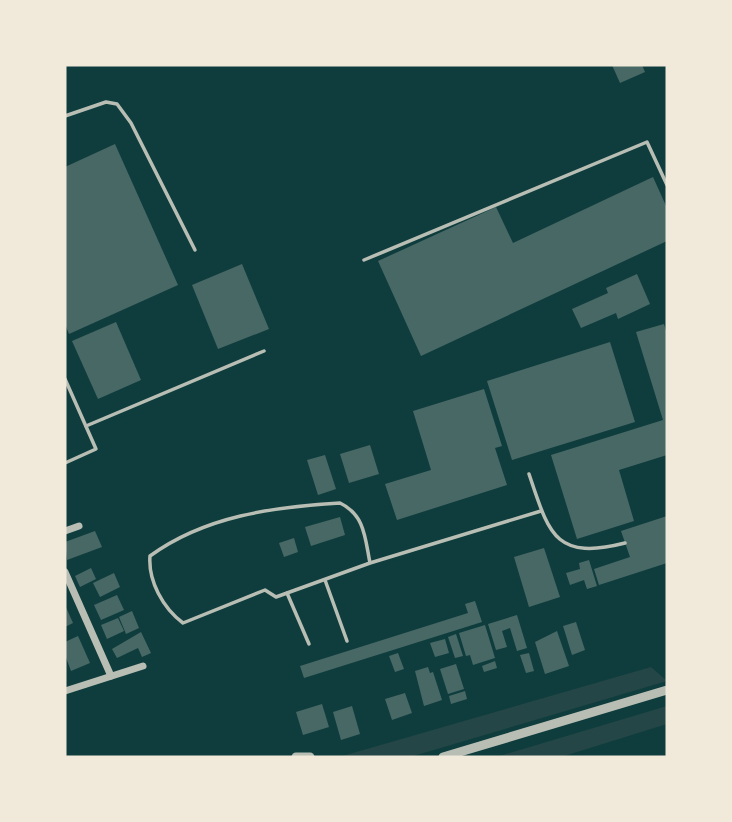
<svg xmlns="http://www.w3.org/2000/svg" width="732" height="822" font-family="'Exo 2',sans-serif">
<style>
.green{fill:#244646}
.building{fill:#486865}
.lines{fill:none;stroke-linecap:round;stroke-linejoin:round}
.service{stroke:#b8beb3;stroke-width:3.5}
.minor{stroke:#b8beb3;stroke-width:7}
.tertiary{stroke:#b8beb3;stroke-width:9}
</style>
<rect width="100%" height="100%" fill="#0f3d3e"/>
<!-- green -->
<g class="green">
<path d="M651 667 667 681 410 757H339Z"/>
<path d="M667 706V724L561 757H496Z"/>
</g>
<!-- building -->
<g class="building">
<path d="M612 65H642L645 72 620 83Z"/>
<path d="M115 144 178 285 69 334 65 324V167Z"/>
<path d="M653 177 667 208V241L421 356 378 261 496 207 513 243Z"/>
<path d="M242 264 269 329 218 349 192 285Z"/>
<path d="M637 274 650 304 618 319 616 313 581 328 572 309 608 293 606 288Z"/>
<path d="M116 322 141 380 98 399 72 341Z"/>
<path d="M664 324 667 334V455L619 470 634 521 577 539 551 455 663 420 636 332Z"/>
<path d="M610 342 635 422 512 460 487 381Z"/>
<path d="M484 389 502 446 495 448 507 485 397 520 385 484 431 470 413 411Z"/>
<path d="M370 445 379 474 349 483 340 454Z"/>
<path d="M325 455 336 489 318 495 307 460Z"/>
<path d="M667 516V563L599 585 594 569 630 557 621 531Z"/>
<path d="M340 517 345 535 311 546 305 527Z"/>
<path d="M95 531 102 547 67 560 65 542Z"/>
<path d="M294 538 298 552 284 557 279 543Z"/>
<path d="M544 548 560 597 529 607 514 557Z"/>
<path d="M589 560 597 586 587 589 584 580 570 585 566 573 580 569 579 563Z"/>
<path d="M91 568 96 579 80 587 75 576Z"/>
<path d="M114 573 120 587 100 597 93 583Z"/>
<path d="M117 595 124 610 101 620 94 605Z"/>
<path d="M475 601 482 622 304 678 300 666 468 613 465 604Z"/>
<path d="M65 605 73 623 65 627Z"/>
<path d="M132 611 139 628 126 634 119 617Z"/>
<path d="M517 615 527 648 517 651 510 628 502 631 507 647 496 650 488 624Z"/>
<path d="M118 618 124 631 107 639 101 625Z"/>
<path d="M576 622 585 650 572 655 563 626Z"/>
<path d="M485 625 495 658 473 665 470 655 466 656 459 633Z"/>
<path d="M557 631 569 666 545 674 535 642Z"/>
<path d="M141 632 151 653 142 657 138 648 117 658 112 649Z"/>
<path d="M456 634 463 656 455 658 448 637Z"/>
<path d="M78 636 90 663 71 671 65 655V642Z"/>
<path d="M445 639 449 653 435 657 430 643Z"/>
<path d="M398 653 404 669 395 672 389 656Z"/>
<path d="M529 653 534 671 526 673 520 655Z"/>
<path d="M495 661 497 668 484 672 482 666Z"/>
<path d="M456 664 464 689 448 694 440 669Z"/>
<path d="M428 667 430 673 433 672 442 700 424 706 415 671Z"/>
<path d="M465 691 467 699 451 704 449 696Z"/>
<path d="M405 693 412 713 392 720 385 699Z"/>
<path d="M322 704 329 727 303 735 296 712Z"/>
<path d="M352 706 360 734 341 740 333 712Z"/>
</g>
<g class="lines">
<!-- service -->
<g class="service">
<path d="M65 116 106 102 117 104 131 123 195 250"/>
<path d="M364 260 647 142 667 185"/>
<path d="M65 379 96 449 65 463"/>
<path d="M86 426 264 351"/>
<path d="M529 474C549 533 554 561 625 543"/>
<path d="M370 563C365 538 365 515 340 503 273 507 205 516 150 556 148 581 163 608 183 623L265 590 276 597 370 563 541 511"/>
<path d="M325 580 347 641"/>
<path d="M287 593 309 644"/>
</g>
<!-- minor -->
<g class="minor">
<path d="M65 531 79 526"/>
<path d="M65 572 111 676"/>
<path d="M65 691 143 666"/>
</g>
<!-- tertiary -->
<g class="tertiary">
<path d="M296 757H310"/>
<path d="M443 757 667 690"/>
</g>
</g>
<!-- border -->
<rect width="732" height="822" fill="none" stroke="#f1e9da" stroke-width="133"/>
</svg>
